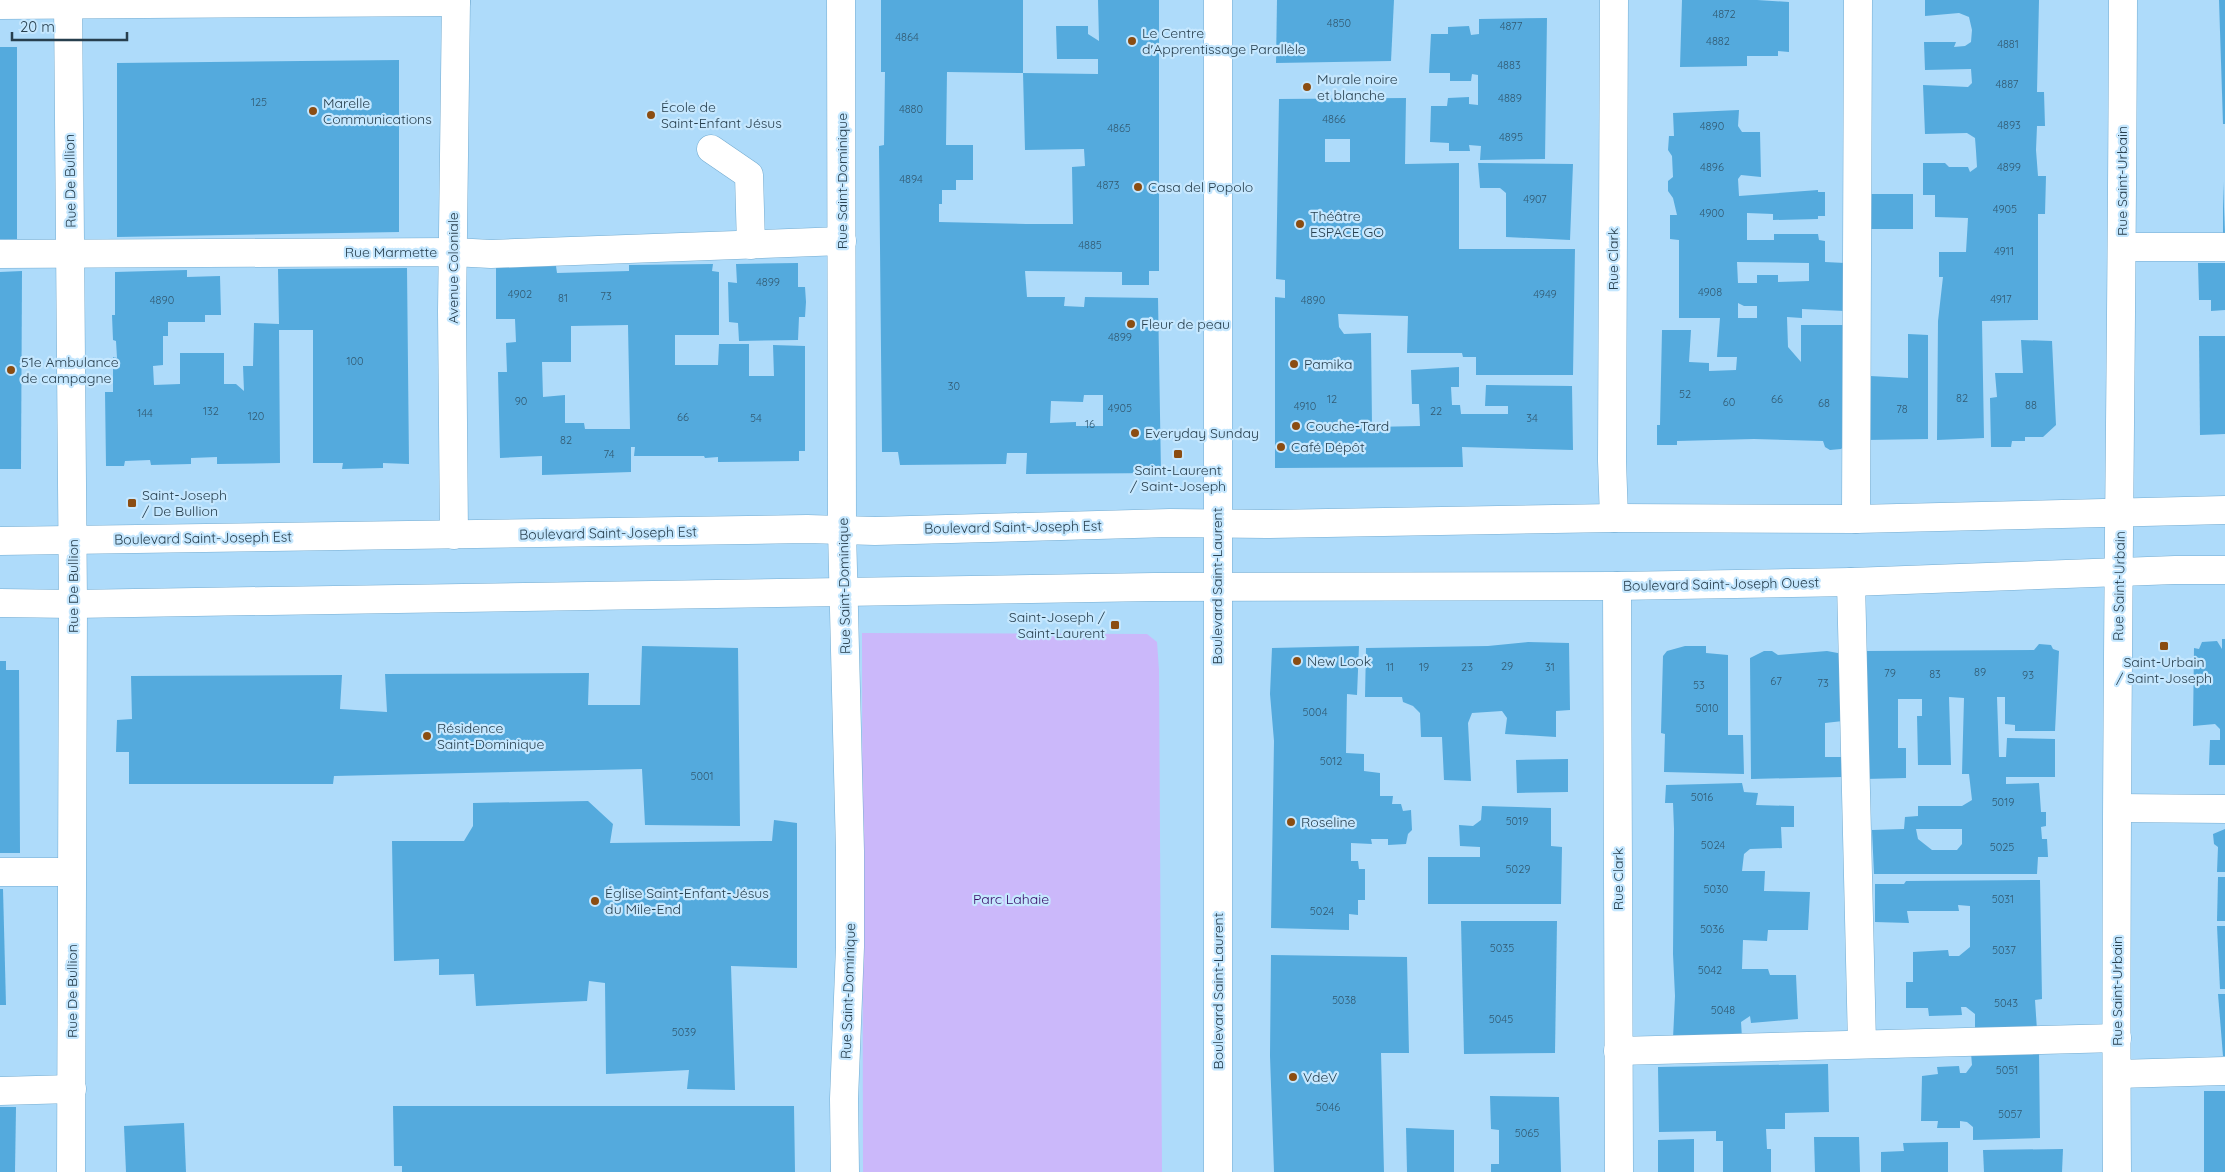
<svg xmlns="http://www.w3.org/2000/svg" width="2225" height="1172" font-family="Quicksand,sans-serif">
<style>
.green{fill:#cbb8fa}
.building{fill:#54aadd;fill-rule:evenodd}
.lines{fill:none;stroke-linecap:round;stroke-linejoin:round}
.minor-casing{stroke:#74acd1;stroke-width:29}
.major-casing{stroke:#74acd1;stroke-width:29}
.minor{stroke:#fff;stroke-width:28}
.major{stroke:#fff;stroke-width:28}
.poi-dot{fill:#8b4d12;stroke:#c5e7fe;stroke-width:2}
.labels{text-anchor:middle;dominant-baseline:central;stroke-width:4.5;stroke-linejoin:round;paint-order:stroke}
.number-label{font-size:11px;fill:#325a72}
.poi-label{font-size:14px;fill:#273f4e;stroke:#c5e7fe;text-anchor:start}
.street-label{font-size:14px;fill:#273f4e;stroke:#c5e7fe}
.park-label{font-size:14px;fill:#360a66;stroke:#c5e7fe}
</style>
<rect width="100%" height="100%" fill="#aedbfa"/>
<!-- green -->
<path class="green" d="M862 633 1147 634 1157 642 1159 670 1162 1172H863Z"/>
<!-- building -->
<g class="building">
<path d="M881 0H1023V73L947 72 946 145H973V180H956V190H942V204H939V222L1026 224H1073L1072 167 1085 166 1084 149 1025 150 1023 73 1098 74V59H1057L1056 26H1088V34L1099 41 1098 0H1159V271H1149V285H1122V272L1025 271 1027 297H1065L1064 306 1084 307 1085 297 1158 298 1161 473 1026 474 1027 453H1007L1006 464 900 465 898 452H882L879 146 884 145 885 72H881ZM1084 395H1103V426H1076V422L1050 423 1051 401 1083 402Z"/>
<path d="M1277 0H1394L1391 61 1276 63Z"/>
<path d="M1682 0H1757L1789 2V52L1778 51V56H1747V66L1680 67Z"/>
<path d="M1925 0H2039L2037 92H2044L2045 126H2037L2036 150 2038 176H2046L2045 214H2038V320L1982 321 1984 438 1937 440 1938 321 1943 277H1939V252H1966L1968 218 1935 217V195H1923V163H1945L1949 167H1968L1970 172 1977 167 1976 151 1975 138 1967 133 1925 134 1923 85 1968 87 1972 83 1971 69 1925 70 1924 42H1956L1954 47 1965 46 1971 42 1972 30 1969 17 1959 13 1925 16Z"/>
<path d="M2219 0H2225V124H2223Z"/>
<path d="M1547 18 1545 159 1480 160 1481 146 1469 145 1470 151H1449V143L1430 142 1431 106H1447L1448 98 1469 97V104L1478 105V75L1472 74 1471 81H1450V73H1429L1431 34H1448V27L1469 26 1471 35 1479 34V19Z"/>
<rect x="0" y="47" width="17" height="192"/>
<path d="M399 60V232L117 237V63Z"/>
<path d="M1406 98 1405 164 1459 163V249H1575L1573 375H1476V357H1463L1462 353H1407L1408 316 1338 314 1339 327 1344 334 1371 333 1372 427 1420 426 1419 404H1412L1411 370 1459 367V387H1451L1452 405H1460L1461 414H1508V406H1485L1486 385 1572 386 1573 450 1462 447 1463 467 1275 468V297L1285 298V280L1276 279 1279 99ZM1325 139H1350V162H1325Z"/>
<path d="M1739 110 1738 126 1742 132H1760L1761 177 1741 175 1738 179 1739 196 1818 190V192H1825V216H1818V219L1773 220V214L1747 213V240H1774V234H1818L1819 240 1825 241V262L1845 263V311L1802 309V318L1787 317 1788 347 1801 362V325H1845L1846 445 1841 449 1830 450 1825 447 1823 441 1754 439 1677 441V445H1657V425H1660L1662 330H1691L1689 362 1709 363V371L1736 370 1737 357H1717L1720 318H1679V240L1670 239V215H1677L1673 198 1668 191V181L1673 177 1672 156 1668 150 1669 136H1674L1673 113ZM1737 262 1809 263V281L1778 282V275H1757V283H1738ZM1738 303 1744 306H1757V318H1738Z"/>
<path d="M1478 163 1573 164 1570 240 1506 237V193L1500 188H1480Z"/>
<path d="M2223 182 2225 234H2223Z"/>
<rect x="1869" y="194" width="44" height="35"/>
<path d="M798 263V287H805L806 302 805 317H799L798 340 739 341 738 323 729 322 728 282 737 283 736 264Z"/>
<path d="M2198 263H2225V310L2211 311V300H2199Z"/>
<path d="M713 264 712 271 719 272V335H675V365H718L719 344H749V376H774L773 345 805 346V451H799V461L718 462V457L705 458 704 456H634L635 447H631V472L542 475V456L500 458 498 372H507L506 343 516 342 515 319H496V268L556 266 557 273 629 271V265ZM628 325 630 429H585L584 423H565V395L543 397 542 362H571V326Z"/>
<path d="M407 268 409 464 383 463V468L342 469 343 463H313V330H279L280 463 217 464V457L191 458V464L151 465 150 460 125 461 124 466H106L105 392H113V357L117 358 116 341 113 340 112 315H115V272L187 270V277L220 276 221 315H205V322H168V336H163V365L153 366 154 385 180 384V353H224V384H236L244 391 243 366H253L254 323 279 324 278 269Z"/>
<path d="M22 271 21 469H0V272Z"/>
<path d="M1908 334 1928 335V439L1867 440 1870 376 1908 378Z"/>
<path d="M2199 336H2225V434L2200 435Z"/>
<path d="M2021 340 2052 341 2056 425 2043 437H2025V441H2012L2011 447H1991L1990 398 1997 397 1995 373H2023Z"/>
<path d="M2222 639H2225V765H2209L2210 740H2220V729L2215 724 2193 726 2194 648 2199 649 2202 642 2217 641 2222 649Z"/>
<path d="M1528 642 1569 643 1570 710 1556 711V737L1505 734 1507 718 1502 711 1472 713 1468 723 1471 781 1444 780 1442 737H1421L1420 713 1413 706 1403 702 1402 697H1365L1366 648 1488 646Z"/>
<path d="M2039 644 2051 645 2053 649 2059 651 2055 731H2015V725L2005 724V697H1997L1999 757H2006L2007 738 2055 739V777H2006V784L2039 783 2041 812H2046V826L2041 827 2042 839H2047L2048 857H2038L2037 874H1874L1872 830 1904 829 1905 817 1918 816V806H1962L1972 800 1969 774H1962L1964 698 1949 697 1951 765H1918L1917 716H1922V699H1898V748H1906V778L1865 779V651L2034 650ZM1916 829H1962V844L1957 850H1932L1918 839Z"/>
<path d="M642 646 738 648 740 826 645 825 642 769 334 776 333 784H129V752H116L117 720 132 719 131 676 342 675 340 709 387 712 385 674 589 673 588 705H640Z"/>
<path d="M1359 646 1357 695 1347 694 1346 753 1364 754V771L1380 773V796H1393L1392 804H1401L1403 811 1411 810 1412 830 1408 834 1406 844 1388 845V839H1371L1372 844 1351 843V861H1358L1359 869H1365V900H1358V915L1349 914V930L1271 928 1274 741 1270 694 1272 648Z"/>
<path d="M1685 646H1706V653L1728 655V735H1743L1744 774 1664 772 1665 734 1661 733 1663 656 1667 651Z"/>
<path d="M1764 651H1772L1778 655 1827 651 1843 654V721L1825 723V757H1842V777L1751 779 1750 658Z"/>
<path d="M0 661H6V670H19L20 853H0Z"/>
<path d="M1568 759V792L1517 793 1516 760Z"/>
<path d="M1742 783 1744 792 1758 793 1756 805 1794 806V827H1781L1782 848 1750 849 1744 854 1742 871H1765L1764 891 1810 892 1808 930H1768L1767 941 1743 940 1742 969H1768L1770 975H1796L1798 1019 1751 1023 1750 1016 1741 1022 1742 1038 1673 1039 1675 996 1673 954 1674 829 1673 803H1665L1666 785Z"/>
<path d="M588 801 613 824 610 843 772 841 774 820 797 823V968L731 966 735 1090 687 1089 689 1070 606 1074 605 983 589 981 587 1001 476 1006 474 974 439 975V959L394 961 392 841H464L473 826V803Z"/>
<path d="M1482 806 1551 808V846L1562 847 1561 904H1428V857H1480V847L1460 846 1459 825 1473 826 1481 820Z"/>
<path d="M2225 829V872H2217L2218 847 2214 844 2213 834Z"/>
<path d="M2218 877H2225V921H2217Z"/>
<path d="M2040 880 2042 999 2035 1000 2037 1030 1975 1032V1014L1966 1007H1961L1962 1015 1929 1016 1928 1008H1906V982H1913V952L1948 950 1949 956H1959L1970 947V906L1958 905 1959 911H1907L1909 923 1875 922V884H1904L1906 881Z"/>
<path d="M0 889H3L6 1005H0Z"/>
<path d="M1461 921H1557L1555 1053 1464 1054Z"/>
<path d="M2217 926H2225V989H2220Z"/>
<path d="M1271 955 1407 957 1409 1053H1381L1384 1172H1274L1270 1056Z"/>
<path d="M2218 994H2225V1056H2223Z"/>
<path d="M2039 1051 2040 1138 1973 1140V1127L1967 1122 1960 1121V1128H1937L1938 1121H1921L1922 1076 1938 1074 1937 1067 1959 1066 1960 1073H1966L1972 1065 1971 1053Z"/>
<path d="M1828 1064 1829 1112 1785 1113V1129H1766L1767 1149H1771V1172H1723V1141H1716V1131L1659 1132 1658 1067Z"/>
<rect x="2204" y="1091" width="21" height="81"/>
<path d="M1490 1096 1559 1097 1561 1172H1491V1164H1499V1130L1491 1129Z"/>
<path d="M393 1106H794L795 1172H402V1166H394Z"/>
<path d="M0 1107H16L15 1172H0Z"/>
<path d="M184 1123 186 1172H126L124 1126Z"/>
<path d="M1406 1128 1454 1130V1172H1407Z"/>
<path d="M1814 1137H1859L1860 1172H1815Z"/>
<path d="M1694 1139V1172H1658V1140Z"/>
<path d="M1948 1142V1172H1881V1152L1904 1151 1903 1143Z"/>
<path d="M2063 1149 2062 1172H1984L1983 1150Z"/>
</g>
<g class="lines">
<defs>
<g id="minor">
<path d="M68 0 73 604 71 1172"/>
<path d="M841 0 842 530 850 851V947L844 1099 845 1172"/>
<path d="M0 5 456 2"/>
<path d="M711 149 749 175 751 245"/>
<path d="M2122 247H2225"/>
<path d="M0 254 453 252 491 254 842 241"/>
<path d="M1614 518 1612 461 1614 0"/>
<path d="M1856 519 1858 0"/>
<path d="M454 535 452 311 456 0"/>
<path d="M1851 582 1862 1044"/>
<path d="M1617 586 1619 1172"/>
<path d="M2118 808 2225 809"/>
<path d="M0 872H71"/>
<path d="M1618 1051 2117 1038"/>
<path d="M2117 1074 2225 1071"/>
<path d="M0 1091 72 1089"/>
</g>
<g id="major">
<path d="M1218 0V1172"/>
<path d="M0 541 807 529 875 531 1170 523 1267 524 1614 518 1856 519 2225 510"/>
<path d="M0 603 73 604 1154 587 1617 586 1851 582 2175 570H2225"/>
<path d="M2117 1172C2114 781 2122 391 2123 0"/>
</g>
</defs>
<!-- minor casing -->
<use href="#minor" class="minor-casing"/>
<!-- major casing -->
<use href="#major" class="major-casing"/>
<!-- minor -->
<use href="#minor" class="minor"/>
<!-- major -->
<use href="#major" class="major"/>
</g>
<!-- markers -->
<g class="poi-dot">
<circle cx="1132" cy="41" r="5"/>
<circle cx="1307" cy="87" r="5"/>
<circle cx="313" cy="111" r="5"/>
<circle cx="651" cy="115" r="5"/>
<circle cx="1138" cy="187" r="5"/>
<circle cx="1300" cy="224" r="5"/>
<circle cx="1131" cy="324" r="5"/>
<circle cx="1294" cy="364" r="5"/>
<circle cx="11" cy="370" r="5"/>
<circle cx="1296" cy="426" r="5"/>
<circle cx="1135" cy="433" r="5"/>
<circle cx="1281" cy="447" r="5"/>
<rect x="1173" y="449" width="10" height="10" rx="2.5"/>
<rect x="127" y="498" width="10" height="10" rx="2.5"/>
<rect x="1110" y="620" width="10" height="10" rx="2.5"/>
<rect x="2159" y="641" width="10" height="10" rx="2.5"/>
<circle cx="1297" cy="661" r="5"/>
<circle cx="427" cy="736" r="5"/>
<circle cx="1291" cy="822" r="5"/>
<circle cx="595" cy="901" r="5"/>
<circle cx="1293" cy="1077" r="5"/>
</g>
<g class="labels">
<!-- number labels -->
<g class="number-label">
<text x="1724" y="14">4872</text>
<text x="1339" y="23">4850</text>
<text x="1511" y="26">4877</text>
<text x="907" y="37">4864</text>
<text x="1718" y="41">4882</text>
<text x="2008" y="44">4881</text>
<text x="1509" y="65">4883</text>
<text x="2007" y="84">4887</text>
<text x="1510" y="98">4889</text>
<text x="259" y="102">125</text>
<text x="911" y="109">4880</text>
<text x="1334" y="119">4866</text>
<text x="2009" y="125">4893</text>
<text x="1712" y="126">4890</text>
<text x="1119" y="128">4865</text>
<text x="1511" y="137">4895</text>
<text x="1712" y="167">4896</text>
<text x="2009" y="167">4899</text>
<text x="911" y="179">4894</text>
<text x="1108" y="185">4873</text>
<text x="1535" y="199">4907</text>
<text x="2005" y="209">4905</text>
<text x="1712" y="213">4900</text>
<text x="1090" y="245">4885</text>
<text x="2004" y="251">4911</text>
<text x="768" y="282">4899</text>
<text x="1710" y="292">4908</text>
<text x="520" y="294">4902</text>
<text x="1545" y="294">4949</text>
<text x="606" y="296">73</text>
<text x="563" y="298">81</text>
<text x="2001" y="299">4917</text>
<text x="162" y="300">4890</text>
<text x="1313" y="300">4890</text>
<text x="1120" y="337">4899</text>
<text x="355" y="361">100</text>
<text x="954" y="386">30</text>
<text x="1685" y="394">52</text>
<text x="1962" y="398">82</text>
<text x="1332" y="399">12</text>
<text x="1777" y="399">66</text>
<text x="521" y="401">90</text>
<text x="1729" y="402">60</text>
<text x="1824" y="403">68</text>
<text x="2031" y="405">88</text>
<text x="1305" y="406">4910</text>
<text x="1120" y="408">4905</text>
<text x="1902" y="409">78</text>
<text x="211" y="411">132</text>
<text x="1436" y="411">22</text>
<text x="145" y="413">144</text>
<text x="256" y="416">120</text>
<text x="683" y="417">66</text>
<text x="756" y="418">54</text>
<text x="1532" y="418">34</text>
<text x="1090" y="424">16</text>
<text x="566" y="440">82</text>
<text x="609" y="454">74</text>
<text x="1507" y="666">29</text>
<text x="1390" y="667">11</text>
<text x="1424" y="667">19</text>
<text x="1467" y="667">23</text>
<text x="1550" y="667">31</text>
<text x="1980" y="672">89</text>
<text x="1890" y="673">79</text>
<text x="1935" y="674">83</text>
<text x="2028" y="675">93</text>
<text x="1776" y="681">67</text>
<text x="1823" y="683">73</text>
<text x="1699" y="685">53</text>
<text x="1707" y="708">5010</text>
<text x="1315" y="712">5004</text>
<text x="1331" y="761">5012</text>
<text x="702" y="776">5001</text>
<text x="1702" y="797">5016</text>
<text x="2003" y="802">5019</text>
<text x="1517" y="821">5019</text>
<text x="1713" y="845">5024</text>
<text x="2002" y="847">5025</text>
<text x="1518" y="869">5029</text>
<text x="1716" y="889">5030</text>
<text x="2003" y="899">5031</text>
<text x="1322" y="911">5024</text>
<text x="1712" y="929">5036</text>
<text x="1502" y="948">5035</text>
<text x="2004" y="950">5037</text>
<text x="1710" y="970">5042</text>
<text x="1344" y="1000">5038</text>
<text x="2006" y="1003">5043</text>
<text x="1723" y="1010">5048</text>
<text x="1501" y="1019">5045</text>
<text x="684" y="1032">5039</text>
<text x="2007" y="1070">5051</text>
<text x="1328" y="1107">5046</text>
<text x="2010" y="1114">5057</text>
<text x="1527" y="1133">5065</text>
</g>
<!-- poi labels -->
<g class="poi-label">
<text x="1142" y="33">Le Centre<tspan x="1142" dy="16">d'Apprentissage Parallèle</tspan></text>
<text x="1317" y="79">Murale noire<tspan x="1317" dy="16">et blanche</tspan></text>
<text x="323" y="103">Marelle<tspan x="323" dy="16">Communications</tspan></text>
<text x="661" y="107">École de<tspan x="661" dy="16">Saint-Enfant Jésus</tspan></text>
<text x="1148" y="187">Casa del Popolo</text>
<text x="1310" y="216">Théâtre<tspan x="1310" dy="16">ESPACE GO</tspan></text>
<text x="1141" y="324">Fleur de peau</text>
<text x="21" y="362">51e Ambulance<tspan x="21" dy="16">de campagne</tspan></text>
<text x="1304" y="364">Pamika</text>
<text x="1306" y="426">Couche-Tard</text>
<text x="1145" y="433">Everyday Sunday</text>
<text x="1291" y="447">Café Dépôt</text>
<text x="1178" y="470" text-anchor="middle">Saint-Laurent<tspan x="1178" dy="16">/ Saint-Joseph</tspan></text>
<text x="142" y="495">Saint-Joseph<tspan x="142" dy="16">/ De Bullion</tspan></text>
<text x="1105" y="617" text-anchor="end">Saint-Joseph /<tspan x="1105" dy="16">Saint-Laurent</tspan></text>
<text x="1307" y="661">New Look</text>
<text x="2164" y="662" text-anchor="middle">Saint-Urbain<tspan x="2164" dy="16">/ Saint-Joseph</tspan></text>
<text x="437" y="728">Résidence<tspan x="437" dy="16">Saint-Dominique</tspan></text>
<text x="1301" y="822">Roseline</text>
<text x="605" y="893">Église Saint-Enfant-Jésus<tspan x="605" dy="16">du Mile-End</tspan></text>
<text x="1303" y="1077">VdeV</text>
</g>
<!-- street labels -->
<g class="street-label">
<text transform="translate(70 181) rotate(-91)">Rue De Bullion</text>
<text transform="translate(842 181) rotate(-90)">Rue Saint-Dominique</text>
<text transform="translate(2122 181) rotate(-90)">Rue Saint-Urbain</text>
<text x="391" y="252">Rue Marmette</text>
<text transform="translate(1613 259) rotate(-90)">Rue Clark</text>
<text transform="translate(453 268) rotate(-90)">Avenue Coloniale</text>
<text transform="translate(1013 527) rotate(-1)">Boulevard Saint-Joseph Est</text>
<text transform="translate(608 533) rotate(-1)">Boulevard Saint-Joseph Est</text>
<text transform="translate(203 538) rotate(-1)">Boulevard Saint-Joseph Est</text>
<text transform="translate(1721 584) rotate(-1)">Boulevard Saint-Joseph Ouest</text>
<text transform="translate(73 586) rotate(-90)">Rue De Bullion</text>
<text transform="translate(844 586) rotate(-91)">Rue Saint-Dominique</text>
<text transform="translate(1217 586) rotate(-90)">Boulevard Saint-Laurent</text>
<text transform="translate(2119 586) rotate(-89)">Rue Saint-Urbain</text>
<text transform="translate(1618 879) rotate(-90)">Rue Clark</text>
<text transform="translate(72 991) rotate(-90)">Rue De Bullion</text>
<text transform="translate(848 991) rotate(-88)">Rue Saint-Dominique</text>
<text transform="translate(1218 991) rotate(-90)">Boulevard Saint-Laurent</text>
<text transform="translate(2117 991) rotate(-90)">Rue Saint-Urbain</text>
</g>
<!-- park labels -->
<g class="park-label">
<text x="1011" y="899">Parc Lahaie</text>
</g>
</g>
<!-- scale -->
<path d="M12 32v8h115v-8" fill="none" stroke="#273f4e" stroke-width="2.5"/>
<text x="20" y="32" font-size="15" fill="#273f4e" stroke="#c5e7fe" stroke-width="4" paint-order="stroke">20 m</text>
</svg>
